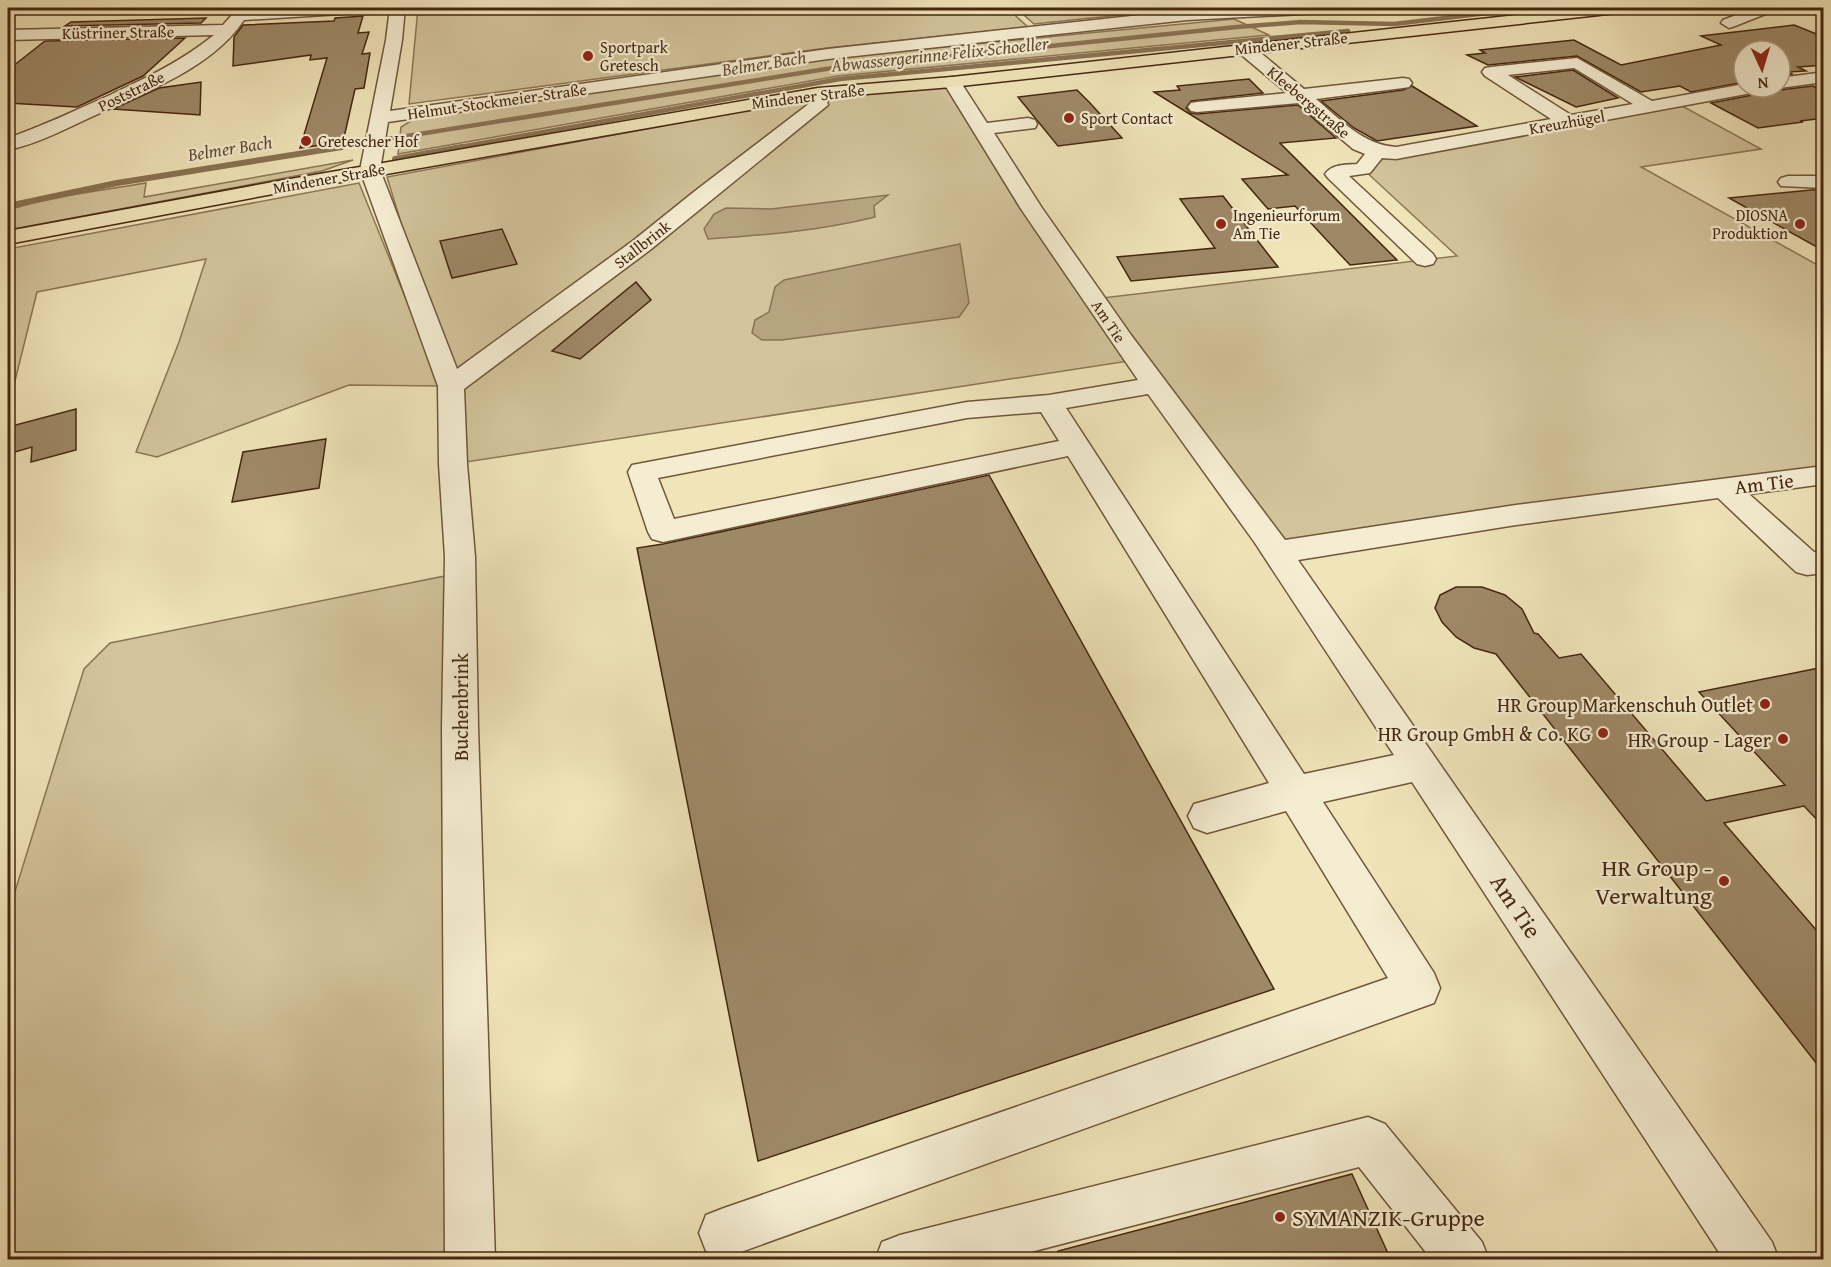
<svg xmlns="http://www.w3.org/2000/svg" width="1831" height="1267" font-family="'Gentium Book Plus',serif">
<style>
.green{fill:#d3c49c;stroke:#8c7656;stroke-width:1.5}
.water{fill:#b6a47f;stroke:#897252;stroke-width:1.5}
.lines{fill:none;stroke-linecap:round;stroke-linejoin:round}
.stream-far1{stroke:#897252;stroke-width:4.5}
.stream{stroke:#897252;stroke-width:6}
.building{fill:#9e8967;stroke:#45270f;stroke-width:1.5}
.minor-casing{stroke:#70563a;stroke-width:3}
.major-casing{stroke:#45270f;stroke-width:3}
.minor{fill:#f5edd2;fill-rule:evenodd}
.major{fill:#f0e4b9;fill-rule:evenodd}
.poi-dot{fill:#8f2418;stroke:#f5edd2;stroke-width:2}
.labels{text-anchor:middle;dominant-baseline:central;stroke-width:4.5;stroke-linejoin:round;paint-order:stroke}
.far-street-label{font-size:16px;fill:#45270f;stroke:#f5edd2}
.far-poi-label{font-size:16px;fill:#45270f;stroke:#f5edd2;text-anchor:start}
.far-water-label{font-size:18px;font-style:italic;fill:#674c31;stroke:#f5edd2}
.street-label{font-size:20px;fill:#45270f;stroke:#f5edd2}
.poi-label{font-size:20px;fill:#45270f;stroke:#f5edd2;text-anchor:end}
.near-poi-label{font-size:24px;fill:#45270f;stroke:#f5edd2;text-anchor:end}
.near-street-label{font-size:24px;fill:#45270f;stroke:#f5edd2}
</style>
<rect width="100%" height="100%" fill="#f0e4b9"/>
<filter id="stains"><feTurbulence type="fractalNoise" baseFrequency=".00333" numOctaves="4"/><feColorMatrix values="0 0 0 0 .2 0 0 0 0 .09 0 0 0 0 .02 0 0 0 .5 -.17"/></filter>
<radialGradient id="worn" r=".72"><stop offset=".6" stop-color="#630" stop-opacity="0"/><stop offset="1" stop-color="#630" stop-opacity=".3"/></radialGradient>
<!-- green -->
<g class="green">
<path d="M418 8H1007L1028 27 827 48 409 104Z"/>
<path d="M1016 8H1188L1034 24Z"/>
<path d="M1234 19 1269 35 838 76 398 154 401 127 414 119 838 57Z"/>
<path d="M952 82 1094 299 1457 256 1363 169 1377 152 1675 102 1761 149 1641 167 1823 268V477L1278 552 1135 360 453 464 451 386 387 177 662 126 659 119 749 103Z"/>
<path d="M353 160 322 171 8 230V210L46 199 146 183 144 197Z"/>
<path d="M359 183 441 386 349 385 157 457 136 452 179 342 206 259 37 292 12 393 8 396V249Z"/>
<path d="M450 575 453 1259 8 1260V914L84 669 110 643Z"/>
</g>
<!-- water -->
<g class="water">
<path d="M888 195 874 206 875 217C819 231 764 235 708 239L704 229 714 214 726 208 771 209Z"/>
<path d="M960 244 969 303 959 317 782 340H762L752 333 755 320 769 312 775 287 784 280Z"/>
</g>
<g class="lines">
<!-- stream-far1 -->
<g class="stream-far1">
<path d="M332 148 826 69 1237 27 1301 22 1394 24 1531 8"/>
<path d="M454 148 840 79 1348 31"/>
</g>
<!-- stream -->
<g class="stream">
<path d="M395 159 462 147"/>
<path d="M8 206 117 183 342 147"/>
</g>
</g>
<!-- building -->
<g class="building">
<path d="M363 16 358 33 369 32 362 54 370 53 364 88 355 89 343 142 300 148 327 58 310 60 311 55 233 66 234 37 243 25 334 21 335 18Z"/>
<path d="M206 18 201 23 65 26 71 22Z"/>
<path d="M1794 25 1824 37V65L1798 67 1806 71 1788 72 1792 74 1780 76V51H1744V82L1691 92 1680 86 1641 92 1577 56 1488 65 1467 55 1485 53 1480 50 1574 40 1621 65 1721 45 1701 36Z"/>
<path d="M185 38 143 76 77 107 8 103V70L45 41Z"/>
<path d="M1573 70 1618 98 1576 107 1515 77Z"/>
<path d="M1249 79 1263 93 1191 101 1186 108 1191 113 1197 114 1298 105 1336 138 1280 143 1397 260 1350 265 1295 206 1268 209 1242 179 1288 175 1154 92 1180 90 1177 86Z"/>
<path d="M201 82 200 115 113 109 159 88Z"/>
<path d="M1412 86 1477 126 1377 141 1354 128 1321 101 1403 90Z"/>
<path d="M1813 86 1824 92V118L1800 121 1803 122 1758 128 1711 103 1763 93 1768 87 1780 90Z"/>
<path d="M1077 90 1090 103 1122 138 1058 146 1018 97Z"/>
<path d="M1811 190H1824V251L1729 198Z"/>
<path d="M1223 196 1278 267 1131 281 1117 257 1215 248 1180 199Z"/>
<path d="M502 229 517 264 452 278 440 241Z"/>
<path d="M636 282 651 300 580 359 552 351Z"/>
<path d="M76 409V450L31 462 32 447 8 454V427Z"/>
<path d="M326 439 319 488 232 502 243 452Z"/>
<path d="M989 475 1274 989 758 1161 637 548 663 544Z"/>
<path d="M1456 587H1482L1505 595 1522 609 1534 633 1538 634 1559 658 1581 654 1706 801 1785 785 1699 692 1824 667V827L1804 806 1724 823 1824 939V1073L1496 654 1474 648 1456 637 1442 622 1435 608 1440 595Z"/>
<path d="M1352 1174 1391 1260H1059L1058 1251Z"/>
</g>
<g class="lines">
<defs>
<g id="minor">
<path d="M238 8H252L251 11 297 8H365L357 13 244 20C212 68 147 91 98 114 69 127 38 144 8 150V138C43 126 76 110 110 95 146 78 182 61 214 35L8 40V30L223 25Z"/>
<path d="M390 8H405L402 40 390 111 828 49 1187 10 1241 8H1329L1321 13 1187 20 828 59 388 122 380 170 457 369 634 240 695 191 810 103 809 93 812 89H824L828 105 650 250 464 389 467 464 475 557 478 727 495 1260H445L442 727 445 557 439 464 438 386 360 170 386 40Z"/>
<path d="M1755 8H1776L1773 11 1735 26 1729 28 1721 23 1723 20Z"/>
<path d="M1244 43 1250 44 1304 89 1403 78 1409 79 1412 83 1409 87 1403 88 1316 99C1340 119 1363 145 1396 147L1551 119 1485 76 1482 72 1485 68 1491 67 1577 58 1652 101 1744 84V87H1766L1763 91 1757 92 1396 159 1382 158 1370 173 1349 176 1433 254 1436 259 1433 264 1425 266 1417 264 1328 178 1325 174C1332 164 1345 165 1357 164L1365 154 1353 149 1299 103 1197 112 1191 111 1188 107 1191 103 1197 102 1287 93 1238 52 1236 48ZM1574 68 1633 104 1571 115 1508 75Z"/>
<path d="M1824 72V82L1780 88 1775 87H1780V78Z"/>
<path d="M952 77 958 78 987 123 1028 118 1035 120 1037 124 1035 128 994 133 1042 208 1131 335 1285 540 1516 505 1824 466V484L1749 494 1814 552 1824 551V573L1807 575 1796 572 1718 498 1516 525 1298 560 1772 1242 1779 1260H1724L1412 782 1323 802 1434 973 1440 988 1434 1003 724 1258 706 1251 699 1233 706 1215 724 1208 1388 978 1286 811 1207 833 1194 828 1188 816 1194 804 1269 783 1068 456 663 542 652 539 648 532 628 472 632 465 967 402 1049 395 1138 380 1021 209 943 82 946 78ZM1148 394 1255 543 1394 755 1304 774 1066 408ZM1041 412 1059 441 674 519 658 478 967 418Z"/>
<path d="M1788 176H1824V188L1781 186 1778 182 1781 178Z"/>
<path d="M1368 1117 1385 1124 1482 1242 1489 1260H1432L1359 1167 1000 1260H875L882 1242 900 1235Z"/>
</g>
<path id="major" d="M1580 8H1625L1617 13 952 87 818 98 273 194 8 244V231L273 182 818 88 952 77Z"/>
</defs>
<!-- minor casing -->
<use href="#minor" class="minor-casing"/>
<!-- major casing -->
<use href="#major" class="major-casing"/>
<!-- minor -->
<use href="#minor" class="minor"/>
<!-- major -->
<use href="#major" class="major"/>
</g>
<!-- markers -->
<g class="poi-dot">
<circle cx="588" cy="56" r="6"/>
<circle cx="1069" cy="118" r="6"/>
<circle cx="306" cy="141" r="6"/>
<circle cx="1221" cy="224" r="6"/>
<circle cx="1800" cy="224" r="6"/>
<circle cx="1765" cy="704" r="6"/>
<circle cx="1603" cy="733" r="6"/>
<circle cx="1783" cy="739" r="6"/>
<circle cx="1724" cy="881" r="6"/>
<circle cx="1280" cy="1217" r="6"/>
</g>
<g class="labels">
<!-- far-street labels -->
<g class="far-street-label">
<text transform="translate(118 32) rotate(-1)">Küstriner Straße</text>
<text transform="translate(1291 43) rotate(-6)">Mindener Straße</text>
<text transform="translate(131 91) rotate(-26)">Poststraße</text>
<text transform="translate(808 96) rotate(-7)">Mindener Straße</text>
<text transform="translate(497 101) rotate(-8)">Helmut-Stockmeier-Straße</text>
<text transform="translate(1309 102) rotate(40)">Kleebergstraße</text>
<text transform="translate(1567 122) rotate(-10)">Kreuzhügel</text>
<text transform="translate(329 178) rotate(-10)">Mindener Straße</text>
<text transform="translate(642 244) rotate(-38)">Stallbrink</text>
<text transform="translate(1109 321) rotate(56)">Am Tie</text>
</g>
<!-- far-poi labels -->
<g class="far-poi-label">
<text x="600" y="47">Sportpark<tspan x="600" dy="18">Gretesch</tspan></text>
<text x="1081" y="118">Sport Contact</text>
<text x="318" y="141">Gretescher Hof</text>
<text x="1233" y="215">Ingenieurforum<tspan x="1233" dy="18">Am Tie</tspan></text>
<text x="1788" y="215" text-anchor="end">DIOSNA<tspan x="1788" dy="18">Produktion</tspan></text>
</g>
<!-- far-water labels -->
<g class="far-water-label">
<text transform="translate(940 54) rotate(-6)">Abwassergerinne Felix Schoeller</text>
<text transform="translate(764 63) rotate(-9)">Belmer Bach</text>
<text transform="translate(230 148) rotate(-9)">Belmer Bach</text>
</g>
<!-- street labels -->
<g class="street-label">
<text transform="translate(1764 483) rotate(-7)">Am Tie</text>
<text transform="translate(460 707) rotate(-90)">Buchenbrink</text>
</g>
<!-- poi labels -->
<g class="poi-label">
<text x="1753" y="704">HR Group Markenschuh Outlet</text>
<text x="1591" y="733">HR Group GmbH &amp; Co. KG</text>
<text x="1771" y="739">HR Group - Lager</text>
</g>
<!-- near-poi labels -->
<g class="near-poi-label">
<text x="1712" y="867">HR Group -<tspan x="1712" dy="28">Verwaltung</tspan></text>
<text x="1292" y="1217" text-anchor="start">SYMANZIK-Gruppe</text>
</g>
<!-- near-street labels -->
<g class="near-street-label">
<text transform="translate(1516 906) rotate(56)">Am Tie</text>
</g>
</g>
<!-- margin -->
<rect width="1831" height="1267" fill="none" stroke="#f0e4b9" stroke-width="30"/>
<rect x="9" y="9" width="1813" height="1249" fill="none" stroke="#45270f" stroke-width="3"/>
<rect x="15" y="15" width="1801" height="1237" fill="none" stroke="#45270f" stroke-width="1.5"/>
<!-- north arrow -->
<g transform="translate(1762 69) rotate(176)"><circle r="28" fill="#f5edd2" stroke="#af9e84" stroke-width="1.5"/>
<path d="M0-4.5L10 22L0 15L-10 22Z" fill="#8f2418"/>
<text y="-9" font-size="16" font-weight="bold" text-anchor="middle" fill="#45270f">N</text>
</g>
<rect width="100%" height="100%" filter="url(#stains)"/>
<rect width="100%" height="100%" fill="url(#worn)"/>
</svg>
